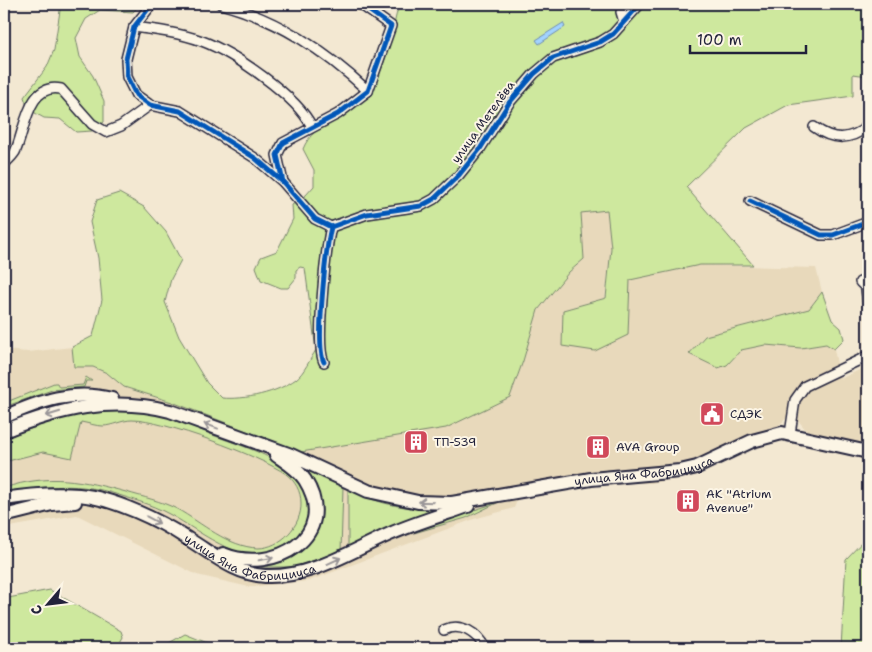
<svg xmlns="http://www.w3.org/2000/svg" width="872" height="652" font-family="'Shantell Sans',sans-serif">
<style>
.built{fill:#e8d9bb}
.green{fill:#cee89e;stroke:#78856c}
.water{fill:#a2d3ff;stroke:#6f8cb1}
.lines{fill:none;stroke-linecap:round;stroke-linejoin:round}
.minor-casing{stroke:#22223b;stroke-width:12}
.secondary-casing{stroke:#22223b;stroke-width:16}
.minor{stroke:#fcf5e5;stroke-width:9}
.secondary{stroke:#fcf5e5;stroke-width:12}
.cycleway-casing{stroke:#fcf5e5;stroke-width:8}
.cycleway{stroke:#0057b8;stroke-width:5}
.oneway{stroke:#9a9698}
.labels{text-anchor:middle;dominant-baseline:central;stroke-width:4;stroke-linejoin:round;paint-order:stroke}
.street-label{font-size:12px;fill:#22223b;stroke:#fcf5e5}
.poi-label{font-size:12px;fill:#22223b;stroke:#fcf5e5;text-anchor:start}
</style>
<rect width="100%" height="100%" fill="#f3e8d2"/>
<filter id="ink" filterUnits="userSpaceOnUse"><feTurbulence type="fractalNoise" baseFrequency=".02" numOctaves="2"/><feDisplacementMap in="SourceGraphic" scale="10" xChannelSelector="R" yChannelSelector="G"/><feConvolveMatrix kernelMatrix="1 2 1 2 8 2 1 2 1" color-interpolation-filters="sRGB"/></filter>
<g filter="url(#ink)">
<!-- built -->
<path class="built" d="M607 210 611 248 605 298 563 310 562 346 630 280 700 265 816 268 822 292 809 309 705 336 689 354 718 368 727 365 741 350 765 345 801 348 826 344 834 349 840 379 868 366V446L840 441 806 430 792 413 753 449 696 474 652 483H574L519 496 514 508 474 519 309 581 249 587 197 575 77 515 4 528V350L28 352 72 347 74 367H92L107 373 124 387 172 402 510 397 523 361 538 310 569 272 584 259 581 213Z"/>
<!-- green -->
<g class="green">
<path d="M61 4H141L133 12 100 10 86 19 76 38 80 57 93 76 104 101V122L92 131 76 132 60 119 44 118 28 109 24 97 47 67 54 50Z"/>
<path d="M399 4H868V76L853 74V96L788 105 746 128 686 187 753 265H700L630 280 628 335 595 351 562 346 563 310 606 298 611 248 607 210 581 213 584 259 569 272 538 310 523 361 510 397 446 428 301 452 172 402 124 387 107 373 93 367H74L72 347 93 336 102 300 98 258 90 222 97 200 119 193 144 207 166 232 181 260 171 279 165 302 179 337 207 383 222 398C245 400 277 393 296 379 304 373 310 359 316 350L305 268 300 267 296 270V278L288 288H281L261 280 256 267 261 257 277 251 293 219 292 205 306 195 314 186V170L303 149C314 121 348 117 367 95 385 75 392 30 399 4Z"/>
<path d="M822 292 832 320 841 328 844 339 834 349 826 344 801 348 765 345 741 350 727 365 718 368 689 354 705 336 809 309Z"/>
<path d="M86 377 92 381H86L84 387 52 390 4 407V403L54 383H57L59 387 83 385Z"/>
<path d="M108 411C122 411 136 410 150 412 172 415 190 426 210 434 243 447 310 463 308 509 308 523 300 536 289 545 250 575 203 532 169 514 151 504 128 498 109 492 75 482 38 487 4 493V488C49 473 82 480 126 492 143 497 161 501 177 509 202 523 228 547 258 548 281 548 302 525 301 503 301 491 295 481 286 474 260 456 163 420 132 420 122 420 112 426 103 426 96 426 87 423 81 422L72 458 43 452 4 462V438L68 416Z"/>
<path d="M305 467 343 487 341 551 294 567H261C319 560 333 513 305 467Z"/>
<path d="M348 489C380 505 410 511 446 507L348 548Z"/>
<path d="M499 502 466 518 414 533 413 530Z"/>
<path d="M868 536V648H841L846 559Z"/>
<path d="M50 590 121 631 123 637 117 648H4V593L8 598Z"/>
<path d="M185 634 210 644 213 648H160Z"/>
</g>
<!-- water -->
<path class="water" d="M563 23 565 27 539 44 536 40Z"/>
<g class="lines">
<defs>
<g id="minor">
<path d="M152 4 134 27 126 59 127 77 136 95 150 105 180 111 255 158 283 182 315 219 331 227"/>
<path d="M221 4C279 20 324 50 368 91"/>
<path d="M623 4 621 12 624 22"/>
<path d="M134 27C157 30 180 33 202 41 234 53 297 96 312 127"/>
<path d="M814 127C833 141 850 141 868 126"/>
<path d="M4 164C8 160 12 157 15 152 25 132 27 82 61 89L92 124 106 132 121 126 150 105"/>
<path d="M283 182 277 155 283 143 338 114 368 91 391 26 360 4"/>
<path d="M750 201 821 235H833L868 222"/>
<path d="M860 282 866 288 868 304"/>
<path d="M324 362C315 346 326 248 331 227L367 214 421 206 434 199 459 175 480 149 509 103 534 74 553 58 600 42 613 34 640 4"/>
<path d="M790 434 795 400 805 386 868 356"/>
<path d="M444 630C461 622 477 633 485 648"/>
</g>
<g id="secondary">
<path d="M4 417C40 401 73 389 112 399"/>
<path id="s1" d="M4 431C58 409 112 396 170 411L291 455 368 491 418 502 452 503 591 479 680 471 697 467 752 441 782 433 868 452"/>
<path id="s2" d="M4 499C28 495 55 493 79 495 113 498 159 520 188 539 213 554 234 574 265 576 311 578 349 552 390 534 415 523 442 515 468 506"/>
<path d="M4 516 52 504 75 502"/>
<path d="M223 554C274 575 340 536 305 480 298 469 286 462 276 455"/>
</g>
</defs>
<!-- minor casing -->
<use href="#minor" class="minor-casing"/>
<!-- secondary casing -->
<use href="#secondary" class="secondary-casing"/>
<!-- minor -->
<use href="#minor" class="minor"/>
<!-- secondary -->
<use href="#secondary" class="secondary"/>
<defs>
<g id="cycleway">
<path d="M152 4 134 27 126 59 127 77 136 95 150 105 180 111 255 158 283 182 315 219 331 227"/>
<path d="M283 182 277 155 283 143 338 114 368 91 391 26 360 4"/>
<path d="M750 201 821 235H833L868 222"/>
<path d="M324 362C315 346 326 248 331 227L367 214 421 206 434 199 459 175 480 149 509 103 534 74 553 58 600 42 613 34 640 4"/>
</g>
</defs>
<!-- cycleway casing -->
<use href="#cycleway" class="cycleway-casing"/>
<!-- cycleway -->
<use href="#cycleway" class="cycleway"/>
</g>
<!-- one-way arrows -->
<defs><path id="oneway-shaft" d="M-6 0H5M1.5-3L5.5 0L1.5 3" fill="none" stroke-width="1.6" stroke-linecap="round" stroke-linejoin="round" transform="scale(1.25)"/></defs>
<g class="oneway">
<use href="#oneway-shaft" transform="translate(53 414) rotate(163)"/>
<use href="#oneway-shaft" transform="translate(211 426) rotate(-160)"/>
<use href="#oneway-shaft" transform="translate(426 502) rotate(-178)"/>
<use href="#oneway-shaft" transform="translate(153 520) rotate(28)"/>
<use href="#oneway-shaft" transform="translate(266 559) rotate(-10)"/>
<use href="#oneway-shaft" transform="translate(334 561) rotate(-25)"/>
</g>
</g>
<!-- icons -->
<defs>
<symbol id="civic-square" viewBox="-11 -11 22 22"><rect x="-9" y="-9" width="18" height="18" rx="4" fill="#d1495b" stroke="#fcf5e5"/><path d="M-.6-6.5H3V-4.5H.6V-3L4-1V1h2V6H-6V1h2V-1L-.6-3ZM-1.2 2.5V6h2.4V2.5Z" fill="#fff"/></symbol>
<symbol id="building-square" viewBox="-11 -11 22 22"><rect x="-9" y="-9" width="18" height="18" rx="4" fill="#d1495b" stroke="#fcf5e5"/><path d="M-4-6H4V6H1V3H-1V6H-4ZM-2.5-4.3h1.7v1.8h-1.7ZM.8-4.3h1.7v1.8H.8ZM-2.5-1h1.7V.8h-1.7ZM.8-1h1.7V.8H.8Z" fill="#fff"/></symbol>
</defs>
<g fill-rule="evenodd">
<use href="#civic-square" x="698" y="400" width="28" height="28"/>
<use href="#building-square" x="402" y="428" width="28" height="28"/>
<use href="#building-square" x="584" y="433" width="28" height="28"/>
<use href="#building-square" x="674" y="487" width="28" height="28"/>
</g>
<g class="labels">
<!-- street labels -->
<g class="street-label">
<text transform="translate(483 122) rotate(-54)">улица Метелёва</text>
<text stroke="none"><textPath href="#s1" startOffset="664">улица Яна Фабрициуса</textPath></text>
<text stroke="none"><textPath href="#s2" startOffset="261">улица Яна Фабрициуса</textPath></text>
</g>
<!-- poi labels -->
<g class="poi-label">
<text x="730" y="414">СДЭК</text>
<text x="434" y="442">ТП-539</text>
<text x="616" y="447">AVA Group</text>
<text x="706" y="494">АК "Atrium<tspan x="706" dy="14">Avenue"</tspan></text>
</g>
</g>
<!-- margin -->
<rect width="872" height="652" fill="none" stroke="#fcf5e5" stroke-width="20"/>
<rect x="10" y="10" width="852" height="632" fill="none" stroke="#22223b" stroke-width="2" filter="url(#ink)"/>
<!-- north arrow -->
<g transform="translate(48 604) rotate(242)" stroke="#fcf5e5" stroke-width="4" paint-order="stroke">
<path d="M0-4L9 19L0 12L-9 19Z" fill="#22223b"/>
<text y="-8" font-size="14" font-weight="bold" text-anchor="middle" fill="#22223b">С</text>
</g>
<!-- scale -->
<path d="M690 45v8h116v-8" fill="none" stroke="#22223b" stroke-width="2.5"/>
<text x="697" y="45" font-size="15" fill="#22223b" stroke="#fcf5e5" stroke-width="4" paint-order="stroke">100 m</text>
</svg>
